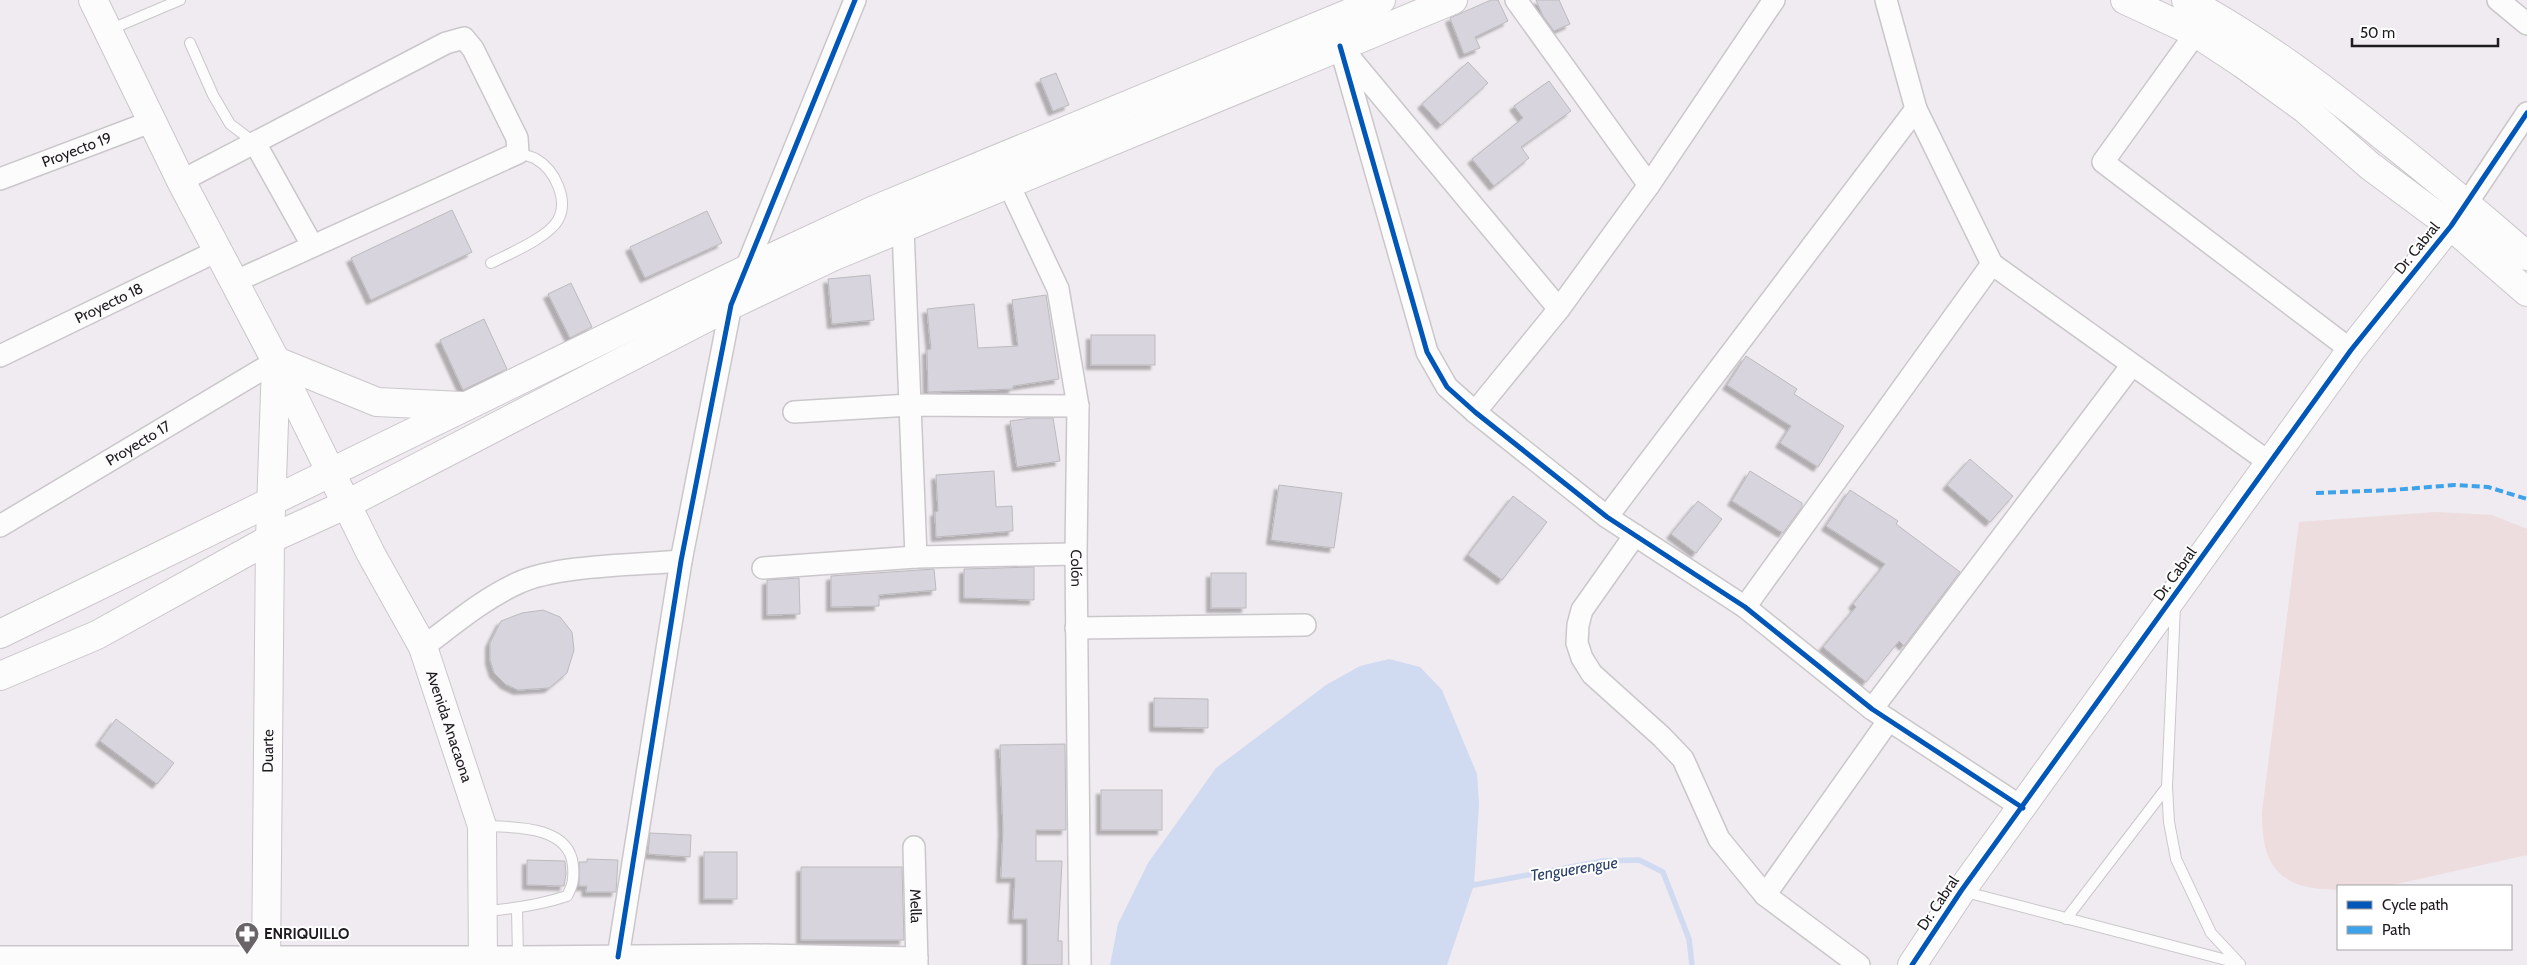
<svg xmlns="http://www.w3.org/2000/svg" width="2527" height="965" font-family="Cabin,sans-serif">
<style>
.green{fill:#edddde}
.water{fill:#d0daf1}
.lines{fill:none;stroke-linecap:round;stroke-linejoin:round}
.stream{stroke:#d0daf1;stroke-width:5.5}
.building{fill:#d8d4dd;stroke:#bcbabd;filter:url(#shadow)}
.lane-casing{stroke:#cac7ca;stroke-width:12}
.street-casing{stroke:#cac7ca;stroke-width:24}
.secondary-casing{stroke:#cac7ca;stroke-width:30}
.primary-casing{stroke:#cac7ca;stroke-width:30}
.lane{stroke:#fdfcfd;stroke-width:10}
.street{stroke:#fdfcfd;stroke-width:21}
.secondary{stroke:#fdfcfd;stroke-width:28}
.primary{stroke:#fdfcfd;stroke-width:28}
.quiet{stroke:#3da2ea;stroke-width:4;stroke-dasharray:8 4;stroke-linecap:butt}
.cycleway-casing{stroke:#fff;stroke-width:8}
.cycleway{stroke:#0057b8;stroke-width:5}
.labels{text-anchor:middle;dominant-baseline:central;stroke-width:4;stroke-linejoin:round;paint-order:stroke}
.street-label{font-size:15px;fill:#1e1b1f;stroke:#fff}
.poi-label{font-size:15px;font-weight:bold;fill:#1e1b1f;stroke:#fff;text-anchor:start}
.water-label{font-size:16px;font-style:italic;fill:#2d416a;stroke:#fff}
</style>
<defs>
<filter id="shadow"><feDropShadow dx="-4.5" dy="4.5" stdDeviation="1" flood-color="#0004"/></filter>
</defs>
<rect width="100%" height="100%" fill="#f0ebf0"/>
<!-- green -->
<path class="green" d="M2435 512 2492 515 2527 529V855L2388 886H2338V890C2326 889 2311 889 2300 885 2266 874 2262 843 2262 812L2299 522Z"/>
<!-- water -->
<path class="water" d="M1389 659 1420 667 1442 690 1477 774 1479 804 1474 885 1447 965H1110L1118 924 1148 863 1216 768 1326 685 1360 666Z"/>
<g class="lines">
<!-- stream -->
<path class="stream" d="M1474 885 1603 861 1639 860 1663 872 1689 939 1692 965"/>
</g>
<!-- building -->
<g class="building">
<path d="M1491 0H1498L1508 21 1475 37 1480 48 1464 54 1450 18Z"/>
<path d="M1536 0H1559L1570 24 1554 31 1543 16Z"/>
<path d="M1468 62 1488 83 1441 125 1422 104Z"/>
<path d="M1056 73 1069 105 1053 111 1040 79Z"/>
<path d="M1549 81 1571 111 1521 147 1529 158 1494 186 1472 159 1523 118 1514 106Z"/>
<path d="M452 210 472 252 371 300 351 258Z"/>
<path d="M707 211 722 243 645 278 630 247Z"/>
<path d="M870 275 874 320 832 324 828 279Z"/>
<path d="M571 283 592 327 570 338 548 294Z"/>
<path d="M1046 295 1059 379 1013 386V389L928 392 927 350 931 349 927 309 974 304 978 348 1018 346 1012 300Z"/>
<path d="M484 319 507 369 463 390 440 340Z"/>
<rect x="1091" y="335" width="64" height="30"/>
<path d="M1746 356 1797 389 1794 394 1844 426 1818 467 1780 443 1791 426 1727 385Z"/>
<path d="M1032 418H1053L1060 461 1017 467 1010 421Z"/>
<path d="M1970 459 2013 496 1990 522 1947 485Z"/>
<path d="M994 471 996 507 1012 506 1013 531 936 537 935 512 938 511 936 475Z"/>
<path d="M1750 471 1802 503V507L1783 533 1732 501Z"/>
<path d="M1279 485 1342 493 1334 548 1271 540Z"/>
<path d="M1850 490 1898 521 1896 524 1960 572 1904 646 1899 641 1866 682 1823 647 1856 607 1853 604 1885 564 1826 526Z"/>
<path d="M1513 496 1547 522 1502 580 1468 555Z"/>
<path d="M1698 501 1722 519 1696 553 1671 534Z"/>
<path d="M1034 567V600L964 598V569Z"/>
<path d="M934 569 936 590 879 595V606L831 607V576Z"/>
<rect x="1211" y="573" width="35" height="35"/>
<path d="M799 578 800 614 767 615V580Z"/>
<path d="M543 610 560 617 572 632 574 650 567 673 549 688 518 690 505 684 494 673 490 660V643L501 621 522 613Z"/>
<path d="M1154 698 1208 699V728L1154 727Z"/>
<path d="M116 719 174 763 157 784 100 741Z"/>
<path d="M1065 744 1066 830H1036V861H1062L1058 941H1062V965H1027V919H1013L1015 878H1001L1003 830 1000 745Z"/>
<rect x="1101" y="790" width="61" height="40"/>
<path d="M650 833 691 835 690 857 648 854Z"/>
<rect x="704" y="852" width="33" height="47"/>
<path d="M587 859 618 860 616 892H586L587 886H579V862H587Z"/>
<path d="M527 860 565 861 566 874 564 886 527 885Z"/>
<path d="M801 867H902L904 940H801Z"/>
</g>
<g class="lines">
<defs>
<g id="lane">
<path d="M109 30 180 0"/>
<path d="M190 43 213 95 230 124 255 143"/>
<path d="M491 263C509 254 549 237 558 220 569 200 555 170 536 159 531 156 524 155 518 153"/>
<path d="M2175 606 2167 787 2169 822 2176 859 2211 933 2240 964"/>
<path d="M483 826C513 827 570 825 573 866 574 879 573 885 567 896 540 905 513 909 484 911"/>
<path d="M1962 891 2238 963"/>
<path d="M517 909 518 957"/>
<path d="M2066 919 2167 787"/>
</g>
<g id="street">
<path d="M1516 0 1649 185"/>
<path d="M1886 0 1916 109 1992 264 2270 463"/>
<path d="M2498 0 2527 24"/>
<path d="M2196 33 2103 162 2351 350"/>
<path d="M1340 46 1427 352 1447 387 1475 412 1607 517 1745 607 1872 709 2023 808"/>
<path d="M1345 52 1559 309"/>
<path d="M255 143 312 245"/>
<path id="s1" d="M0 179 153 121"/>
<path d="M181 181 446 43 464 38 473 49 517 138 518 153 234 282"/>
<path id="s2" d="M1008 183 1058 289 1078 406 1076 554 1080 965"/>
<path d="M2467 203 2527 113"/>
<path d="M903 228 916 557"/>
<path id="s3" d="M0 356 217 251"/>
<path d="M794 412 910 405 1078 406"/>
<path d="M1475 412 1559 309 1649 185 1774 0"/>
<path d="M1607 517 1916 109"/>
<path id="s4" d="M0 526 276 361"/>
<path d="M1635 535 1582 610 1578 625 1577 643 1582 658 1592 674 1662 737 1683 759 1719 839 1765 895 1859 965"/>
<path d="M763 568 916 557 1076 554"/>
<path d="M1745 607 1992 264"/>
<path d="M1076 628 1305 625"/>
<path d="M423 647C454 624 483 599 518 583 557 565 636 565 681 561"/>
<path d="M1872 709 2132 365"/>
<path id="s5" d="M914 847 917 965"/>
<path d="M1765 895 1889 720"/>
<path d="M0 957H518L757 955 917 958"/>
<path d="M618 957 681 561 731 305 855 0"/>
</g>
<g id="secondary">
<path id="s6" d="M93 0 181 181 276 361 371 554 423 647 482 826 483 965"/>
<path id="s7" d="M266 965 270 539 276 364"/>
<path d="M1912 965 1961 891 2351 350 2465 206"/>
</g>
<g id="primary">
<path d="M2125 0 2196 33 2243 64 2305 109 2370 166 2451 226 2527 292"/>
<path d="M2186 0C2257 38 2321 86 2383 136 2432 175 2480 215 2527 256"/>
<path d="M276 361 377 402 462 406"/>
<path d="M0 634 743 271 874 210 1381 0"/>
<path d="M0 676 97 635 270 539 347 504 731 305 832 257 1453 0"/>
</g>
</defs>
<!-- lane casing -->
<use href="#lane" class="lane-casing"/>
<!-- street casing -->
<use href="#street" class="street-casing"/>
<!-- secondary casing -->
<use href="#secondary" class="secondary-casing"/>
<!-- primary casing -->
<use href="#primary" class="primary-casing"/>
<!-- lane -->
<use href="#lane" class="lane"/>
<!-- street -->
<use href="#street" class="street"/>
<!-- secondary -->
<use href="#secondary" class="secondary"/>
<!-- primary -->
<use href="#primary" class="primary"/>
<!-- quiet -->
<path class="quiet" d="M2316 493 2392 490 2455 485 2488 487 2527 499"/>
<defs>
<g id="cycleway">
<path d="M1340 46 1427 352 1447 387 1475 412 1607 517 1745 607 1872 709 2023 808"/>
<path d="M618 957 681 561 731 305 855 0"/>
<path d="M1912 965 1961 891 2351 350 2451 226 2527 113"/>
</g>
</defs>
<!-- cycleway casing -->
<use href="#cycleway" class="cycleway-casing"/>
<!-- cycleway -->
<use href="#cycleway" class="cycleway"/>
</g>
<!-- icons -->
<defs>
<symbol id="pharmacy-pin" viewBox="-11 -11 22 30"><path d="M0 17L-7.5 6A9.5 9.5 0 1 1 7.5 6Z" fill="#686468" stroke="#fff"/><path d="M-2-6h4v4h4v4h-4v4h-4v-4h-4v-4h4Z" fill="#fff"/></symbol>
</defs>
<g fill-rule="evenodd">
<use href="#pharmacy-pin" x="233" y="920" width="28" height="38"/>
</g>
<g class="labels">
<!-- street labels -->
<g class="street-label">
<text stroke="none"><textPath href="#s1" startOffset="82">Proyecto 19</textPath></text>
<text transform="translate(2417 248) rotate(-51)">Dr. Cabral</text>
<text stroke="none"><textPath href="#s3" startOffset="121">Proyecto 18</textPath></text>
<text stroke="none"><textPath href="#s4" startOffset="161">Proyecto 17</textPath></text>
<text stroke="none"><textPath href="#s2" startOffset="398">Colón</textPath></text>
<text transform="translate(2175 574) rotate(-54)">Dr. Cabral</text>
<text stroke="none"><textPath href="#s6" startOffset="810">Avenida Anacaona</textPath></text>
<text stroke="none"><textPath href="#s7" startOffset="214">Duarte</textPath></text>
<text transform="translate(1938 903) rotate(-56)">Dr. Cabral</text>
<text stroke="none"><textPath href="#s5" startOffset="59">Mella</textPath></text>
</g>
<!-- poi labels -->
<g class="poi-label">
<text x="264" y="934">ENRIQUILLO</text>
</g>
<!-- water labels -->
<g class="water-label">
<text transform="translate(1574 869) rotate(-9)">Tenguerengue</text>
</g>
</g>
<!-- legend -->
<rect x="2337" y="885" width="175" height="65" fill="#ffffff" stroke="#a5a4a5"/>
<rect x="2347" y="901" width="25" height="8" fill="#0057b8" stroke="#a5a4a5"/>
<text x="2382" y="910" font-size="15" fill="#1e1b1f">Cycle path</text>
<rect x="2347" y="926" width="25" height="8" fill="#3da2ea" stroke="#a5a4a5"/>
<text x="2382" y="935" font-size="15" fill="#1e1b1f">Path</text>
<!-- scale -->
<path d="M2352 38v8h146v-8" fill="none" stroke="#1e1b1f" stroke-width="2.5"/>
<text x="2360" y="38" font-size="15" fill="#1e1b1f" stroke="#ffffff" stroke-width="4" paint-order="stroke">50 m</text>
</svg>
